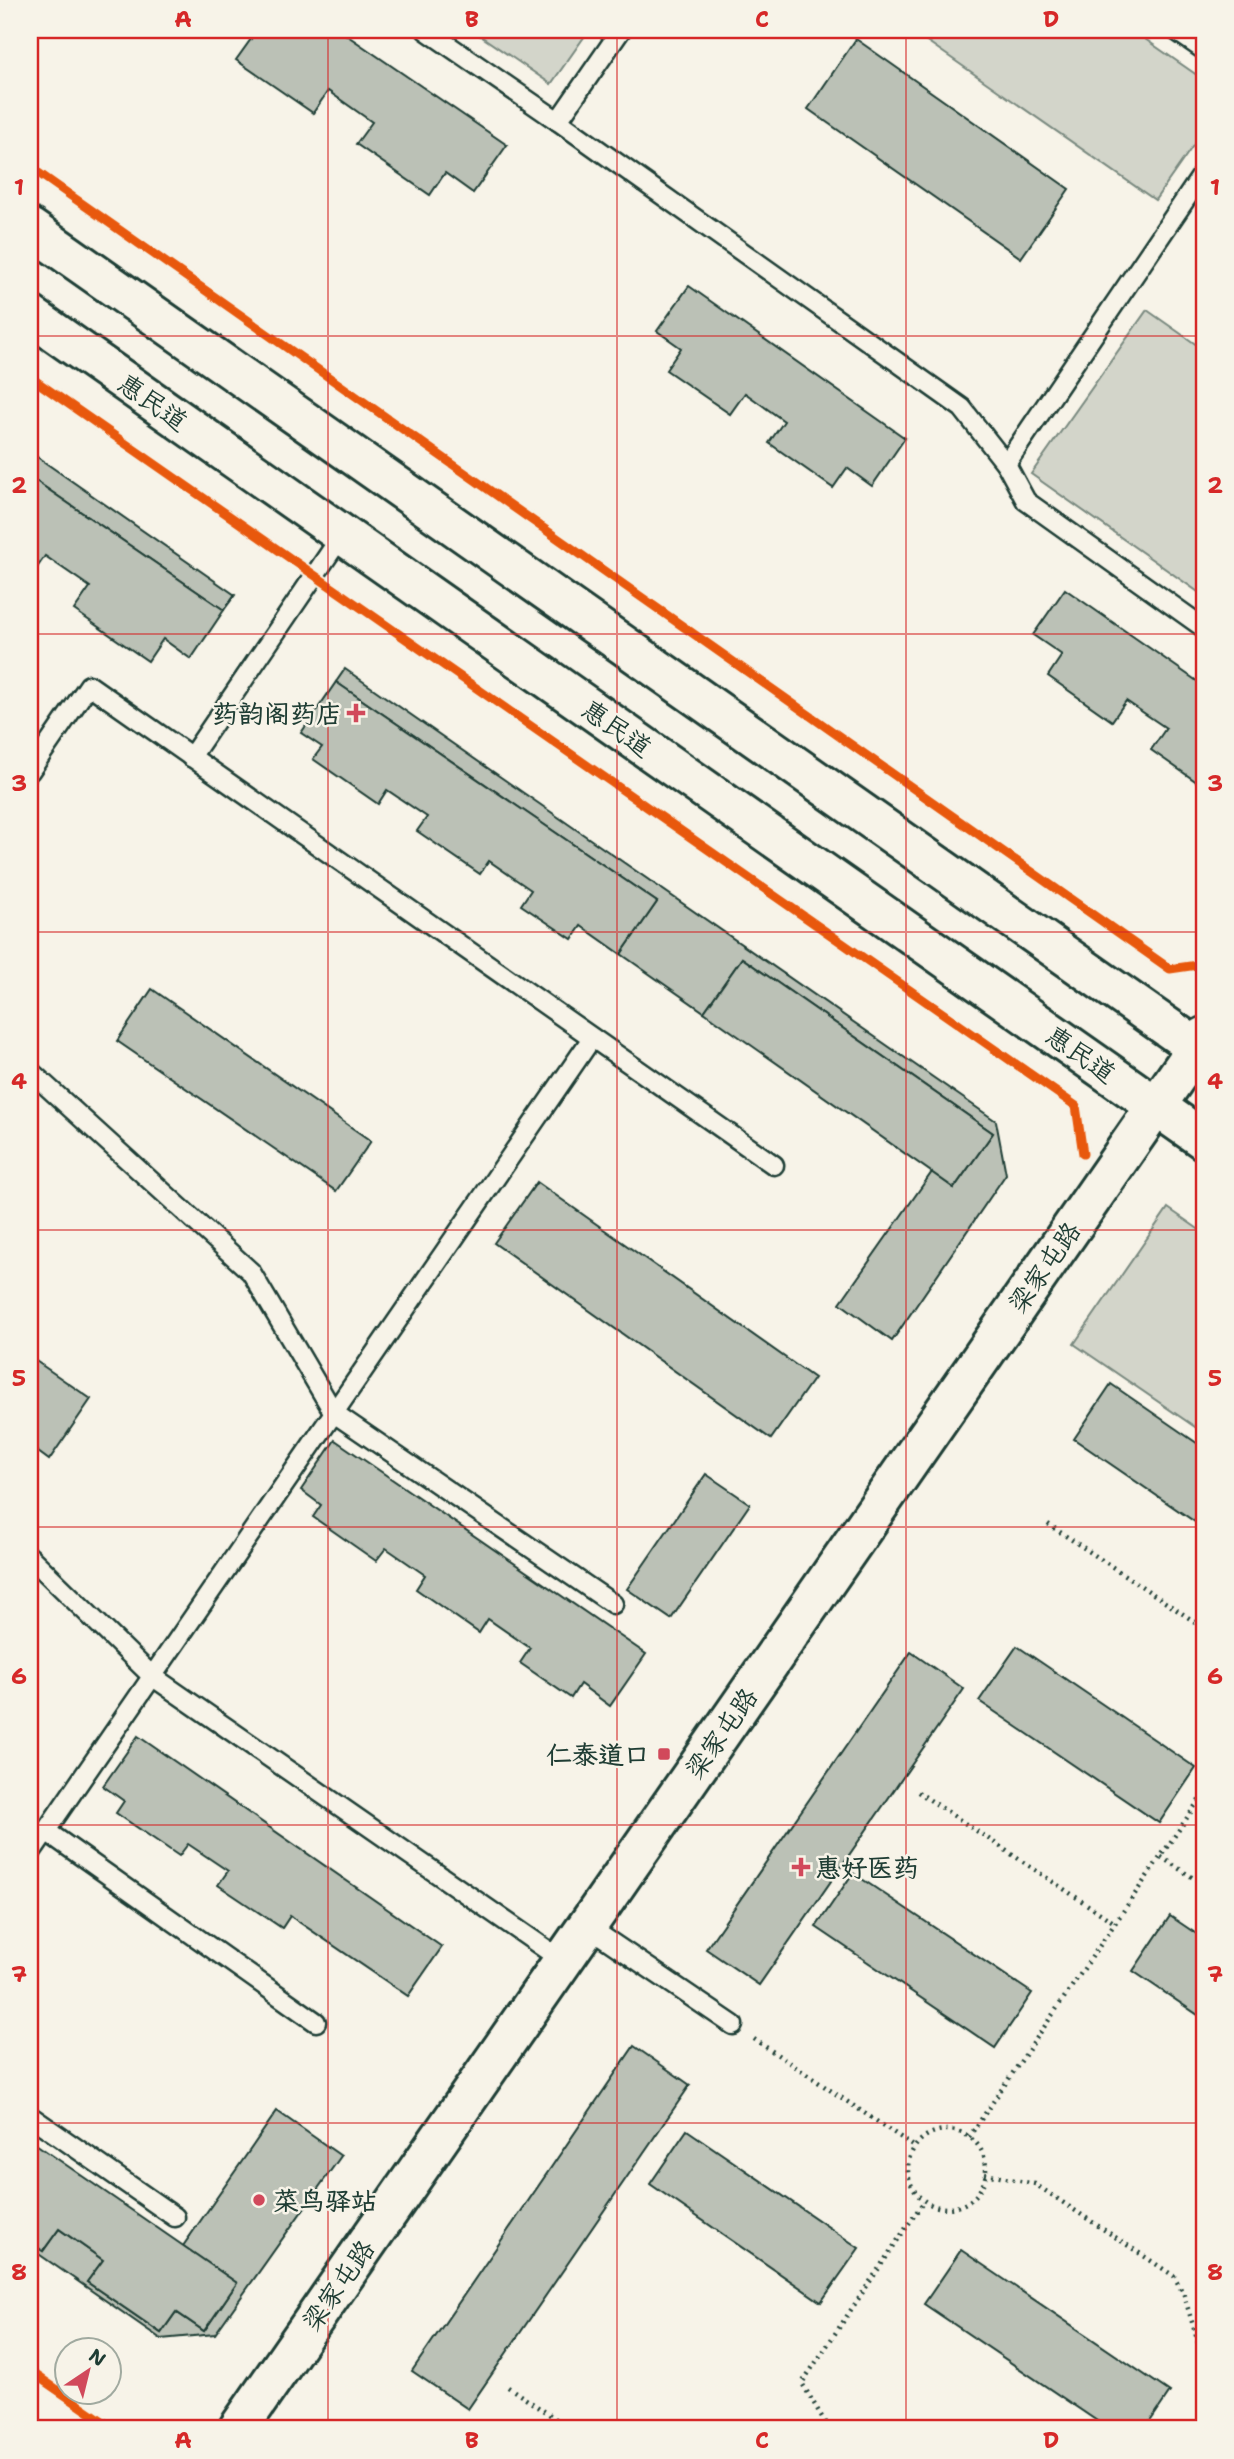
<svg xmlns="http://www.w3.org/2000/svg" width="1234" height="2459" font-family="'Shantell Sans','LXGW WenKai TC',sans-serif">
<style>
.green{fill:#d3d5ca;stroke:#79897f;stroke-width:2}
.building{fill:#bbc1b6;stroke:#1f3d34;stroke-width:2}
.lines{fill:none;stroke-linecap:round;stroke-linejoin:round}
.service-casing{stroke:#1f3d34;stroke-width:23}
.tertiary-casing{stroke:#1f3d34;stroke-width:44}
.secondary-casing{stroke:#1f3d34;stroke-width:44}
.path{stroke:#1f3d34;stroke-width:4.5;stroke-dasharray:2 5;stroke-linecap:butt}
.service{stroke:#f7f3e8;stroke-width:18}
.tertiary{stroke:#f7f3e8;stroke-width:38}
.secondary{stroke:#f7f3e8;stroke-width:38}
.cycleway-casing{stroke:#f7f3e8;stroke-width:13}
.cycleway{stroke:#e8590c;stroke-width:9}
.grid{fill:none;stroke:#d62828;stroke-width:2;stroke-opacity:0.55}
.poi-dot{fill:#d1495b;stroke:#f7f3e8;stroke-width:2.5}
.labels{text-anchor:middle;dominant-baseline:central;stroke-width:5;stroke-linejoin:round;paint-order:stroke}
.street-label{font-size:26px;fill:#1f3d34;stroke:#f7f3e8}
.poi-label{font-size:26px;font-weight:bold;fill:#1f3d34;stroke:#f7f3e8;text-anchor:end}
.neatline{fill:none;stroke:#d62828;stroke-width:2.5}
.grid-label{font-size:23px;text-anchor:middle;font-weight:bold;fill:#d62828}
</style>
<rect width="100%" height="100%" fill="#f7f3e8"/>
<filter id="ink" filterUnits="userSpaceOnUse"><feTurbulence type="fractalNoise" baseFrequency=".0143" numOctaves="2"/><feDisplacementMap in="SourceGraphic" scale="14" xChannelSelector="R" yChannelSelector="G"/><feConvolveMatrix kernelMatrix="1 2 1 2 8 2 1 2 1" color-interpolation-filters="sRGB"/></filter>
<g filter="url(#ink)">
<!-- green -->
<g class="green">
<path d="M472 30H589L551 84Z"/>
<path d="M911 30H1132L1204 80V130L1155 200Z"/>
<path d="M1147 310 1204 350V596L1031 474Z"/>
<path d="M1168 1208 1204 1233V1433L1074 1344Z"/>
</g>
<!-- building -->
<g class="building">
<path d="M237 30H339L507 145 473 193 445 173 430 195 356 144 372 122 328 91 313 113 236 60 251 39Z"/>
<path d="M856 39 1069 189 1021 258 808 109Z"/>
<path d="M689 286 905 438 872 486 847 468 833 488 769 443 784 421 745 393 730 414 666 370 681 348 657 331Z"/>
<path d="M30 452 235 595 224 610 30 477Z"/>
<path d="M30 477 224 610 191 659 163 639 148 661 74 610 90 587 45 556 30 578Z"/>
<path d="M1065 589 1204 686V787L1151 750 1166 728 1126 701 1112 721 1048 676 1062 655 1033 635Z"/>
<path d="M345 669 996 1121 1006 1174 892 1341 840 1303 932 1172 954 1188 993 1133 742 958 704 1012 621 954 657 902 336 682Z"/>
<path d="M336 682 657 902 621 954 581 926 572 939 521 905 531 890 489 861 480 874 417 831 427 817 387 790 378 804 313 759 322 747 301 733Z"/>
<path d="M742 958 993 1133 954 1188 704 1012Z"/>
<path d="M152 989 371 1141 336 1191 117 1041Z"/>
<path d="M537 1182 814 1378 771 1439 494 1243Z"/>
<path d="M30 1357 91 1399 49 1460 30 1446Z"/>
<path d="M1111 1384 1204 1448V1528L1074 1439Z"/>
<path d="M335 1440 646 1654 610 1706 580 1684 571 1698 520 1663 530 1648 488 1619 479 1633 416 1589 425 1575 386 1548 376 1561 313 1517 321 1505 301 1490Z"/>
<path d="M706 1474 750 1504 671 1619 627 1589Z"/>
<path d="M1017 1646 1196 1768 1159 1823 979 1701Z"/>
<path d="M911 1652 964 1689 759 1985 706 1949Z"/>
<path d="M138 1736 442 1947 408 1996 290 1916 282 1928 218 1885 228 1871 188 1844 179 1856 116 1813 124 1801 103 1786Z"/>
<path d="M853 1873 1032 1993 995 2048 816 1927Z"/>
<path d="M1170 1916 1204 1939V2019L1133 1971Z"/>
<path d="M634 2046 690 2085 468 2409 412 2371Z"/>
<path d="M277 2111 341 2156 215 2334 161 2339 30 2248V2242L43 2251 59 2229 103 2260 87 2282 161 2333 176 2312 204 2331 237 2283 183 2246Z"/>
<path d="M687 2130 859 2248 821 2302 650 2184Z"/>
<path d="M30 2140 237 2283 204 2331 176 2312 161 2333 87 2282 103 2260 59 2229 43 2251 30 2242Z"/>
<path d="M961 2250 1170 2392 1145 2429H1109L924 2304Z"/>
</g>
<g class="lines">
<defs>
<g id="service">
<path d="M426 30 558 121"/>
<path d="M621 30 558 121 962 408 1006 464 1026 501 1204 628"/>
<path d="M1175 30 1204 50"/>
<path d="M1006 464 1204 172"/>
<path d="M191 757 342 535"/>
<path d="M30 771 89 685 774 1165"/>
<path d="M30 1071 251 1272 334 1413 613 1604"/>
<path d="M30 1557 152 1676 563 1961"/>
<path d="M46 1831 316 2022"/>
<path d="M30 1854 592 1038"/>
<path d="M587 1926 733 2025"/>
<path d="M30 2116 175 2217"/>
</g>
<path id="tertiary" d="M238 2429 1204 1037"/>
<g id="secondary">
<path d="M30 228 1204 1053"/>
<path d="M30 315 1204 1140"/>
</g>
</defs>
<!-- service casing -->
<use href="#service" class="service-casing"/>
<!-- tertiary casing -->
<use href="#tertiary" class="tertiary-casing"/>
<!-- secondary casing -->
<use href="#secondary" class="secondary-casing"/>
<!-- path -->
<g class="path">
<path d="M1048 1524 1204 1628"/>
<path d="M918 1792 1115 1923"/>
<path d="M1161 1857 1204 1885"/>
<path d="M754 2039 915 2147"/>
<circle cx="947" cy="2169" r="39"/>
<path d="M969 2137 1204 1793"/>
<path d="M985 2174 1035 2184 1174 2276 1184 2295 1204 2363"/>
<path d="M508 2387 571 2429"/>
<path d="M829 2429 802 2383 924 2201"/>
</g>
<!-- service -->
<use href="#service" class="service"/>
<!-- tertiary -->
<use href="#tertiary" class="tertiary"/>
<!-- secondary -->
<use href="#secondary" class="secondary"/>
<defs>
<g id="cycleway">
<path d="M30 167 1170 969 1204 964"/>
<path d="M30 377 1076 1106 1083 1154"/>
<path d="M30 2371 114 2429"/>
</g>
</defs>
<!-- cycleway casing -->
<use href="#cycleway" class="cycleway-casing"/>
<!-- cycleway -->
<use href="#cycleway" class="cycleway"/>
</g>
</g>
<!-- grid -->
<path class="grid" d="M328 30V2429M617 30V2429M906 30V2429M30 336H1204M30 634H1204M30 932H1204M30 1230H1204M30 1527H1204M30 1825H1204M30 2123H1204"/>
<!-- markers -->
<g class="poi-dot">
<path d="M352.5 702.5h7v7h7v7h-7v7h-7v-7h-7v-7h7z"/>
<rect x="657" y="1747" width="14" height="14" rx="3.5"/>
<path d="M797.5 1856.5h7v7h7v7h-7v7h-7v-7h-7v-7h7z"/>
<circle cx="259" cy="2200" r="7"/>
</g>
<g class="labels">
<!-- street labels -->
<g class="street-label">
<text transform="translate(153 402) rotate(35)">惠民道</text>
<text transform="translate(617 728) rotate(35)">惠民道</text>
<text transform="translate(1081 1054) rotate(35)">惠民道</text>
<text transform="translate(1044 1267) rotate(-55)">梁家屯路</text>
<text transform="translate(721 1733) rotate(-55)">梁家屯路</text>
<text transform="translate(338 2285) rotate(-55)">梁家屯路</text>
</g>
<!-- poi labels -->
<g class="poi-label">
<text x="342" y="713">药韵阁药店</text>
<text x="650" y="1754">仁泰道口</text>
<text x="815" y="1867" text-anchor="start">惠好医药</text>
<text x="273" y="2200" text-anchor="start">菜鸟驿站</text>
</g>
</g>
<!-- margin -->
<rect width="1234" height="2459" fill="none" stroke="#f7f3e8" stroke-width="77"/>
<!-- north arrow -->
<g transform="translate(88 2371) rotate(35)"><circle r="33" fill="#f7f3e8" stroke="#a1aaa0" stroke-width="2"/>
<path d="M0-5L12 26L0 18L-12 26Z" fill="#d1495b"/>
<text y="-10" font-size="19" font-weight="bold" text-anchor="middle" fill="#1f3d34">N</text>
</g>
<rect x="38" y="38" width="1158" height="2382" class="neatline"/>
<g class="grid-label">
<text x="183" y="27">A</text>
<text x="472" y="27">B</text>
<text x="762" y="27">C</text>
<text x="1051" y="27">D</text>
<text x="19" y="195">1</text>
<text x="1215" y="195">1</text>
<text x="19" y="493">2</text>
<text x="1215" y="493">2</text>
<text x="19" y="791">3</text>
<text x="1215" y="791">3</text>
<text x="19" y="1089">4</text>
<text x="1215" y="1089">4</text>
<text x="19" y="1386">5</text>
<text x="1215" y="1386">5</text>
<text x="19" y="1684">6</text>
<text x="1215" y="1684">6</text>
<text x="19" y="1982">7</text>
<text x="1215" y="1982">7</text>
<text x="19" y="2280">8</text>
<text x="1215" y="2280">8</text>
<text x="183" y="2448">A</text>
<text x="472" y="2448">B</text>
<text x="762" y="2448">C</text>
<text x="1051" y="2448">D</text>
</g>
</svg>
